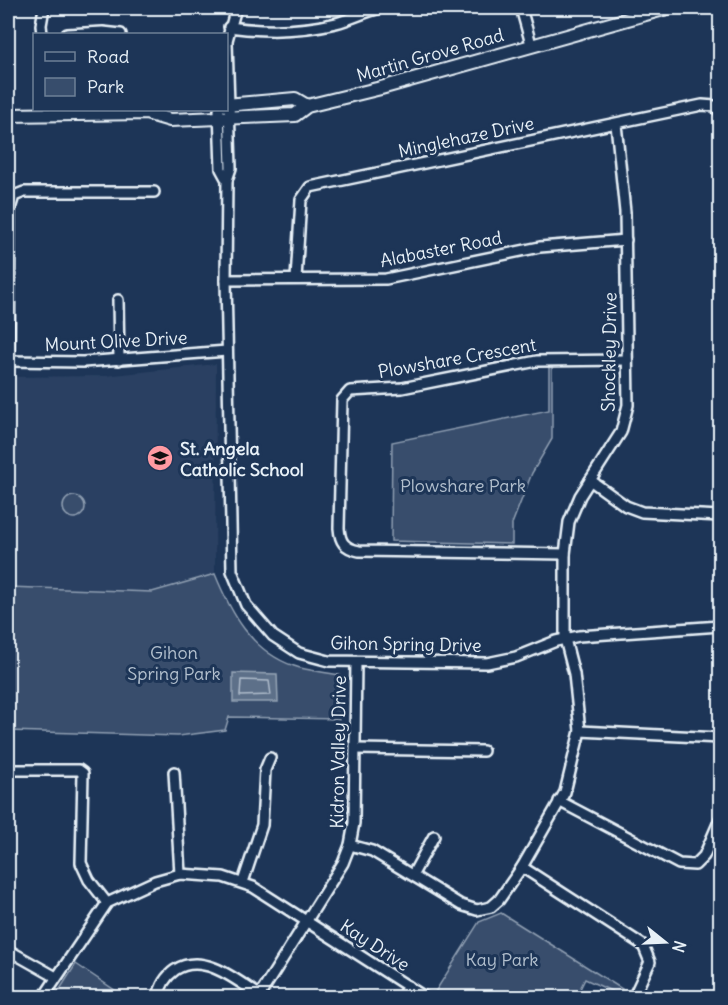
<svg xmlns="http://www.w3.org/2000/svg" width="728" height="1005" font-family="Delius,sans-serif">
	<rect width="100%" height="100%" fill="#1d3557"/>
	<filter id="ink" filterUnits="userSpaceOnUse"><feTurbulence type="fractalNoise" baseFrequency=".0167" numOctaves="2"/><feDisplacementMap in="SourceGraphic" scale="12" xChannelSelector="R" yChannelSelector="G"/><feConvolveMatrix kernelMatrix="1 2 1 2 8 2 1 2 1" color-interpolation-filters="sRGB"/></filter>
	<g filter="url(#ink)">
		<!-- built -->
		<polygon fill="#2a4162" points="216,364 215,574 152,592 8,587 8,377 105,376"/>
		<!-- green -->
		<g fill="#374d6c" stroke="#909fb2" stroke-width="1.5">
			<polygon points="549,365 552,365 552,439 532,473 512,524 512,544 391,541 392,442 549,410"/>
			<circle cx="74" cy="507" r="11"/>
			<path d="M 215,574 C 231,613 251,651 294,666 C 308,671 325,672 340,675 L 339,719 L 229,717 L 225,730 L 178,736 L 8,731 L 8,587 L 152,592 Z"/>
			<polygon points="501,913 622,989 618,994 585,979 576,997 443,998 435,992 479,922"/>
			<polygon points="76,964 116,991 116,997 55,997"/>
		</g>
		<!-- water -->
		<polygon fill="#5d7089" stroke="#95a4b5" stroke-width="1.5" points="233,673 277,674 278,702 233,702"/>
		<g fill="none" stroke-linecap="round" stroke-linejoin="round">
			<!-- shore -->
			<polygon stroke="#b0bdcc" stroke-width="1.5" points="241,680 269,681 271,695 240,696"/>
			<!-- minor casing -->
			<g stroke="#e8f1f8" stroke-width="14">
				<g id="minor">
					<polyline points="521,8 531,44"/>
					<path d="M 229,27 C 266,32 299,32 336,23 C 351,19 365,12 380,8"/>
					<polyline points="42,34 41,25 44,8"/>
					<polyline points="67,34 103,32 121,34"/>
					<polyline points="227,42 231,168 227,180 226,280 232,571 246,605 273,636 299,653 329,661 487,663 516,657 556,641 579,636 720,626"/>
					<polyline points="226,44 236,8"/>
					<polyline points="219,110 221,169 227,180"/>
					<polyline points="296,279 301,200 310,187 702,105 715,106 720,112"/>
					<polyline points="226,280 386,279 540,247 626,240"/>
					<polyline points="118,300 119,360"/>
					<polyline points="8,361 83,362 227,351"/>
					<polyline points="9,361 10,209 14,196 24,192 154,192"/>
					<polyline points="590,480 626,506 642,512 720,516"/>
					<path d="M 565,554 L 359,551 C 344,548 340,542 339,528 L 342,400 L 350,391 L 402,388 L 537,361 L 627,360"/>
					<polyline points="580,731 720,738"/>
					<polyline points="356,749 483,751"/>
					<polyline points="8,770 79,770 83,773 81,863 89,880 107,903"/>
					<polyline points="174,772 180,874"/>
					<polyline points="559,801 679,864 695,865 704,856 720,819"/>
					<polyline points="350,845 372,851 461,905 477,910 491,907 499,900 522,867 565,792 580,731 574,674 565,639 565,554 569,522 580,496 621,432 628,405 625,212 616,124"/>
					<polyline points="522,867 643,945 650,962 633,998"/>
					<polyline points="413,874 434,836"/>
					<polyline points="243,882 262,825 265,770 270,758"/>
					<polyline points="8,950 56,977"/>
					<polyline points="43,998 107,903 155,881 180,874 223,877 253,887 426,998"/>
					<path d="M 158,998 C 160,986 165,977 175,970 C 204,951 239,982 263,998"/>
					<polyline points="258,998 343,863 350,845 354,823 356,662"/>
					<polyline points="401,998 408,986"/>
				</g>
			</g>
			<!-- major casing -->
			<g stroke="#e8f1f8" stroke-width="16">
				<g id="major">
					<polyline points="226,105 295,99 307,106"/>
					<polyline points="8,115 146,113 170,120 295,115 307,106 381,88 667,8"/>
					<polyline points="720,998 720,996"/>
				</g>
			</g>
			<!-- minor -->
			<use href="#minor" stroke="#1d3557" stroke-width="9"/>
			<!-- major -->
			<use href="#major" stroke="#1d3557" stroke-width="12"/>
		</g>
	</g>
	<!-- icons -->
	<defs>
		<g id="school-disc" transform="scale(1.35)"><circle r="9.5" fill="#ff9aa2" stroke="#1d3557"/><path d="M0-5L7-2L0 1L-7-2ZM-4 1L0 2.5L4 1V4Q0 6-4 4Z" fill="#111"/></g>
	</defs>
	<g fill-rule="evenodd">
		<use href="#school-disc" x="160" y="458"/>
	</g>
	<g text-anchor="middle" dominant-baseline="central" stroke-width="6" stroke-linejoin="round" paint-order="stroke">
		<!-- street labels -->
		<g font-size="18" fill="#e8f1f8" stroke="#1d3557">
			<text transform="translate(430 55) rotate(-16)">Martin Grove Road</text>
			<text transform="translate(466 137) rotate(-12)">Minglehaze Drive</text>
			<text transform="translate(441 249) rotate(-11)">Alabaster Road</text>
			<text transform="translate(116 341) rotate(-3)">Mount Olive Drive</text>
			<text transform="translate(609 352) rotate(-89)">Shockley Drive</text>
			<text transform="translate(457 358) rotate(-10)">Plowshare Crescent</text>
			<text transform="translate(406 644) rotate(1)">Gihon Spring Drive</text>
			<text transform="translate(338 752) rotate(-89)">Kidron Valley Drive</text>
			<text transform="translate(375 945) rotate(33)">Kay Drive</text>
		</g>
		<!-- poi labels -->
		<g font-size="18" font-weight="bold" fill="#e8f1f8" stroke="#1d3557" text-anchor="start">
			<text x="180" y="448">St. Angela<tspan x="180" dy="21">Catholic School</tspan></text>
		</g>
		<!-- park labels -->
		<g font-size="18" fill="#b3c0ce" stroke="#1d3557">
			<text x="463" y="485">Plowshare Park</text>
			<text x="174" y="652">Gihon<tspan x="174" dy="21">Spring Park</tspan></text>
			<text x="502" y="959">Kay Park</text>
		</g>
	</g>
	<!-- margin -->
	<rect width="728" height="1005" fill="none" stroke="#1d3557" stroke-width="30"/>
	<rect x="15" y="15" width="698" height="975" fill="none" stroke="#e8f1f8" stroke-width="2" filter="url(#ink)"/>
	<!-- legend -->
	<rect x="33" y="33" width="195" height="78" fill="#1d3557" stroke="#6e8097" stroke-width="1.5"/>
	<rect x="45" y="52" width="30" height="9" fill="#1d3557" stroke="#6e8097" stroke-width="1.5"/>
	<text x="87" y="63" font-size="18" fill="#e8f1f8">Road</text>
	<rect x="45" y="78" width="30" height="18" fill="#374d6c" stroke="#6e8097" stroke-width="1.5"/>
	<text x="87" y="93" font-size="18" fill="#e8f1f8">Park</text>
	<!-- north arrow -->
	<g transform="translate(665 942) rotate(108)" stroke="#1d3557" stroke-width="4.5" paint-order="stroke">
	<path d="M0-4.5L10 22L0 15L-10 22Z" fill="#e8f1f8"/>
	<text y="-9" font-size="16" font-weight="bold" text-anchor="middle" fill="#e8f1f8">N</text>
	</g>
</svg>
